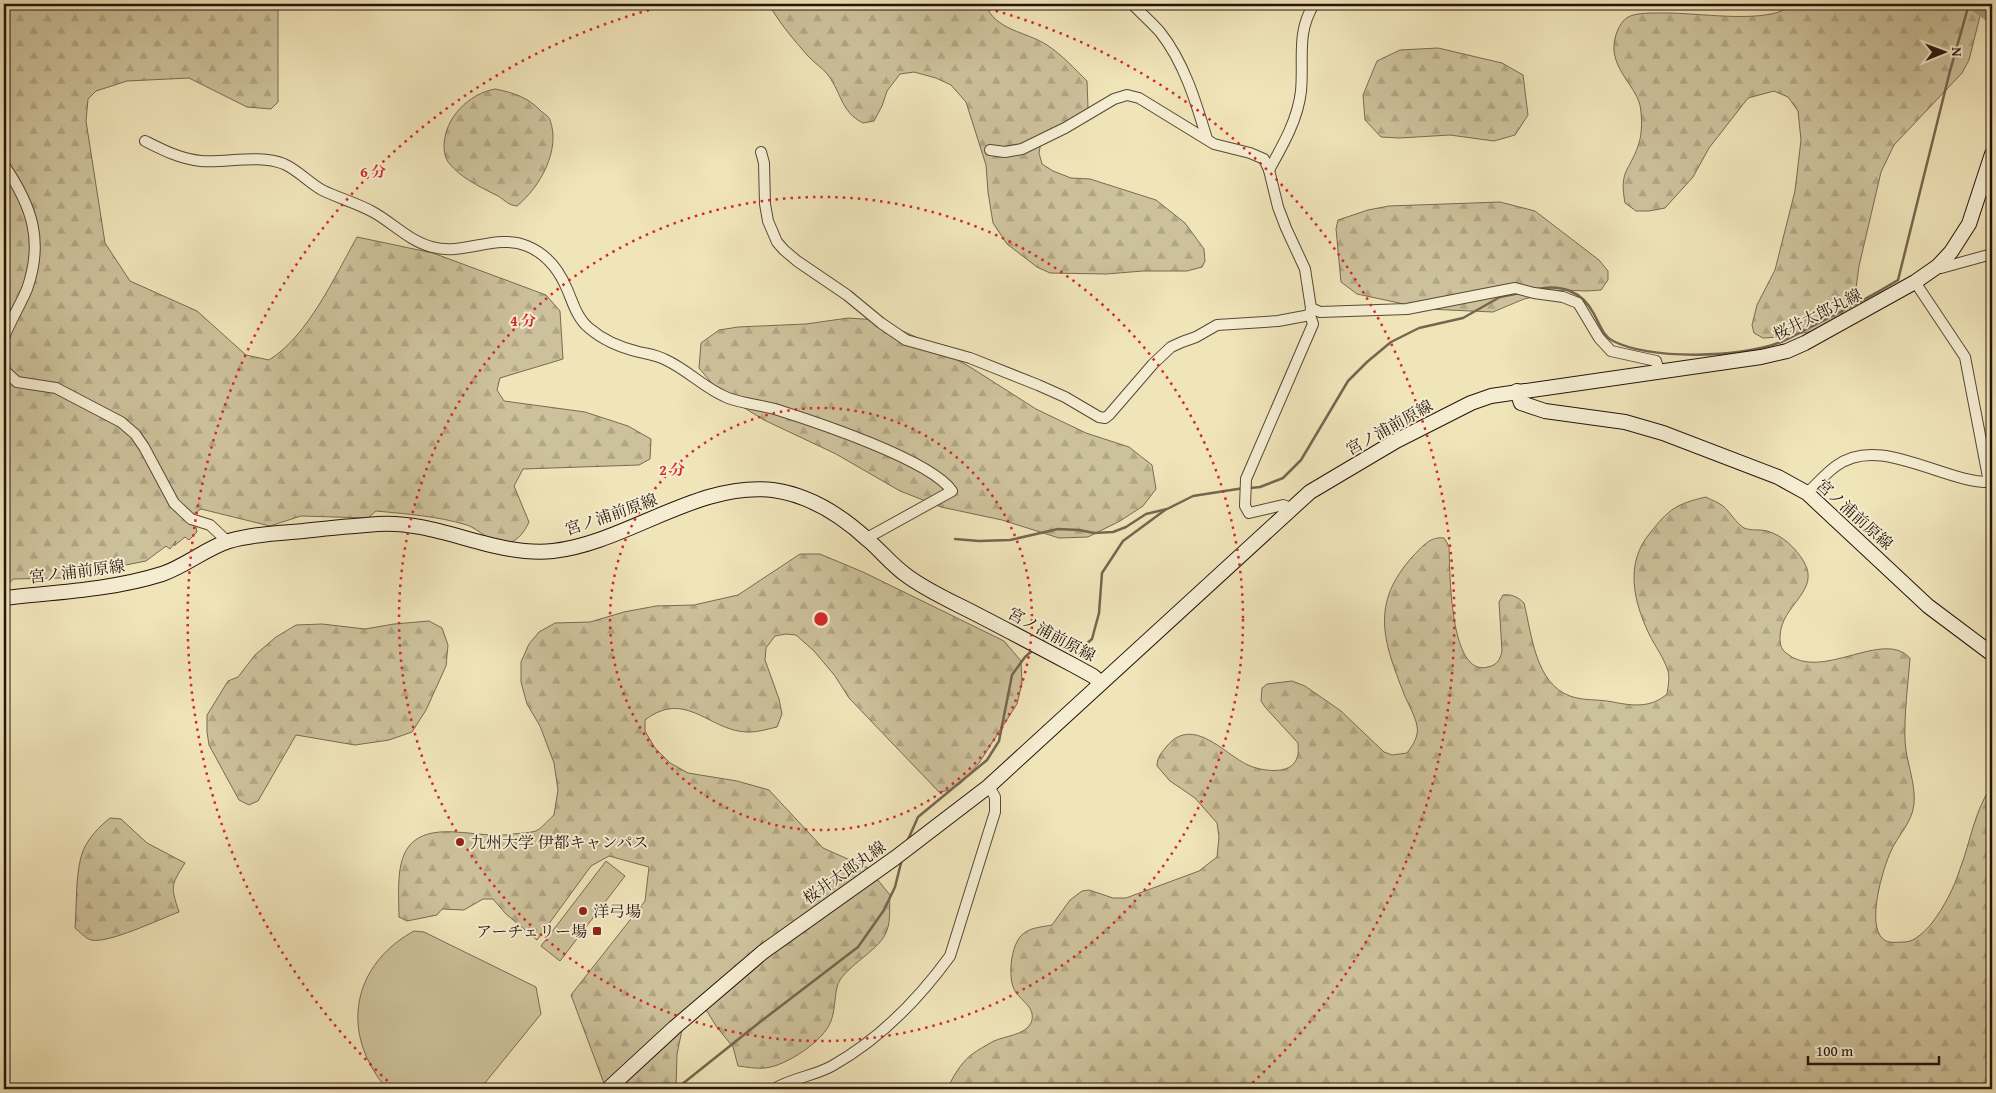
<svg xmlns="http://www.w3.org/2000/svg" width="1996" height="1093" font-family="'Gentium Book Plus','Noto Serif JP',serif">
	<defs>
		<pattern id="forest-firs" width="22" height="20" patternUnits="userSpaceOnUse" patternTransform="scale(1.25)"><rect width="22" height="20" fill="#cdc19b"/><path d="M5 1l3.5 6h-7zM16 11l3.5 6h-7z" fill="#b0a584"/></pattern>
	</defs>
	<rect width="100%" height="100%" fill="#f0e4b9"/>
	<filter id="stains"><feTurbulence type="fractalNoise" baseFrequency=".004" numOctaves="4"/><feColorMatrix values="0 0 0 0 .2 0 0 0 0 .09 0 0 0 0 .02 0 0 0 .5 -.17"/></filter>
	<radialGradient id="worn" r=".72"><stop offset=".6" stop-color="#630" stop-opacity="0"/><stop offset="1" stop-color="#630" stop-opacity=".3"/></radialGradient>
	<!-- green -->
	<g fill="#cdc19b" stroke="#796a53">
		<polygon points="606,861 625,876 560,961 541,946"/>
		<path d="M 414,931 L 424,932 L 536,987 L 541,1014 L 480,1089 L 389,1089 C 379,1082 372,1068 367,1058 C 344,1007 366,957 414,931 Z"/>
	</g>
	<!-- forest -->
	<g fill="url(#forest-firs)" stroke="#796a53">
		<path d="M 4,4 L 278,4 L 278,102 L 271,109 L 247,107 L 189,78 L 127,81 L 96,91 L 88,99 L 86,121 L 105,243 L 130,281 L 197,311 L 246,355 L 269,360 C 308,336 335,276 357,237 L 433,253 L 546,295 L 560,311 L 563,359 L 500,378 L 497,390 L 504,401 L 585,412 L 628,426 L 651,439 L 650,459 L 639,465 L 523,469 L 514,486 L 529,522 C 524,533 515,545 501,544 C 491,542 478,529 467,525 C 437,516 407,514 376,511 L 368,518 L 301,516 L 270,526 L 201,509 L 193,514 L 197,532 L 189,540 L 185,537 L 174,546 L 176,541 L 170,549 L 166,546 L 146,561 L 60,578 L 13,579 L 7,586 L 4,578 Z"/>
		<path d="M 769,4 L 985,4 C 996,31 1025,31 1047,45 C 1062,55 1074,68 1087,81 L 1088,108 L 1071,126 L 1041,142 L 1039,153 L 1042,164 L 1053,171 L 1071,178 L 1090,179 L 1156,200 L 1185,223 L 1204,249 L 1205,261 L 1202,267 L 1187,271 L 1143,271 L 1106,274 L 1050,273 L 1037,267 L 1007,244 L 993,223 L 988,192 L 986,165 L 966,102 L 951,85 L 936,78 L 914,72 L 900,74 L 887,91 L 882,106 L 874,121 L 863,123 C 841,112 842,94 828,75 C 823,68 814,63 808,56 C 794,40 779,23 769,4 Z"/>
		<path d="M 1792,4 L 1983,4 L 1969,60 L 1962,73 L 1894,145 L 1881,172 L 1859,266 L 1855,296 L 1838,318 L 1814,331 L 1780,337 L 1763,338 L 1754,333 L 1752,325 L 1757,305 L 1775,270 L 1795,191 L 1801,140 L 1798,111 L 1788,97 L 1774,91 L 1748,98 L 1709,148 L 1693,177 L 1665,208 L 1649,211 L 1636,211 L 1625,203 C 1619,170 1629,172 1638,146 C 1642,135 1642,123 1641,112 C 1640,90 1617,76 1614,51 C 1613,40 1618,23 1628,17 C 1636,13 1649,13 1658,13 C 1693,12 1747,22 1779,12 C 1784,10 1788,7 1792,4 Z"/>
		<polygon points="1438,48 1502,63 1523,75 1528,115 1515,135 1494,141 1450,135 1400,138 1381,137 1365,120 1363,95 1377,61 1400,50"/>
		<path d="M 495,89 C 514,93 528,97 542,112 C 545,114 549,117 550,120 C 561,150 540,187 517,206 C 506,205 504,198 494,194 C 478,186 460,177 449,163 C 445,159 444,151 444,145 C 445,118 468,94 495,89 Z"/>
		<polygon points="1500,202 1535,211 1599,260 1608,271 1608,280 1601,290 1587,291 1564,290 1524,299 1493,312 1427,309 1357,294 1341,282 1336,229 1338,220 1368,210 1389,206"/>
		<polygon points="848,318 878,320 916,337 970,367 1036,409 1086,433 1129,447 1152,465 1156,489 1143,506 1120,521 1088,537 1059,538 1002,520 941,507 900,491 836,454 764,420 720,393 699,368 701,343 719,330 738,327 806,324"/>
		<path d="M 1706,497 C 1711,500 1718,502 1723,506 C 1730,512 1736,523 1744,528 C 1751,531 1759,529 1767,531 C 1782,535 1796,548 1804,562 C 1821,591 1781,605 1780,636 C 1780,643 1780,648 1786,653 C 1821,683 1883,628 1910,658 C 1908,685 1904,714 1905,741 C 1906,762 1916,783 1914,804 C 1912,823 1898,835 1891,851 C 1883,868 1866,924 1883,939 C 1888,944 1898,942 1905,942 C 1915,942 1926,930 1932,923 C 1944,907 1954,888 1960,869 C 1971,840 1974,812 1992,785 L 1992,1089 L 947,1089 C 953,1077 960,1064 971,1055 C 978,1050 986,1045 994,1041 C 1005,1036 1025,1035 1031,1023 C 1037,1008 1021,1001 1015,991 C 1007,978 1011,943 1023,934 C 1031,927 1043,927 1052,925 L 1070,900 L 1082,891 L 1089,890 L 1113,898 L 1126,898 L 1199,871 L 1217,857 L 1219,837 L 1217,823 L 1195,798 L 1170,781 L 1157,766 C 1157,757 1162,752 1167,746 C 1193,715 1224,754 1248,765 C 1261,771 1291,776 1297,758 C 1299,754 1298,747 1298,743 L 1265,707 L 1261,701 L 1262,688 L 1267,684 L 1292,681 L 1305,686 L 1341,711 L 1384,752 L 1392,755 L 1407,753 C 1413,745 1419,736 1417,726 C 1415,715 1408,704 1404,694 C 1383,640 1370,604 1413,556 C 1422,547 1430,536 1444,538 L 1449,546 C 1450,570 1449,678 1488,667 C 1497,665 1500,660 1502,651 L 1499,602 L 1503,595 C 1512,594 1518,597 1524,603 C 1532,635 1535,683 1570,696 C 1583,701 1599,699 1613,702 C 1633,706 1651,708 1667,694 C 1668,687 1670,678 1668,671 C 1664,658 1655,646 1649,634 C 1633,600 1625,563 1650,533 C 1669,509 1676,504 1706,497 Z"/>
		<path d="M 800,554 L 820,554 L 863,572 L 1004,641 L 1021,661 L 1022,683 L 1017,704 L 979,763 L 961,783 L 950,790 L 939,792 L 849,698 L 835,676 L 814,651 L 796,635 L 786,634 L 775,636 L 766,648 L 765,660 L 779,699 L 782,714 L 777,727 C 768,729 758,732 750,732 C 710,733 687,688 645,720 L 645,731 L 655,748 L 670,763 L 688,773 L 737,781 L 769,790 L 823,848 L 868,868 L 890,895 C 889,906 891,920 887,930 C 882,948 851,963 840,980 C 834,988 836,1009 831,1021 C 824,1041 786,1066 765,1068 C 756,1069 747,1067 738,1066 L 733,1047 L 716,1026 L 707,1011 L 692,1007 L 682,1030 L 677,1054 L 676,1089 L 606,1089 L 571,995 L 645,901 L 649,867 L 609,856 L 591,866 L 537,940 L 506,914 L 493,899 L 483,899 L 464,910 L 442,909 L 437,915 L 407,921 L 399,917 C 398,870 394,828 455,832 C 475,833 494,837 513,834 C 520,833 530,833 536,831 C 542,828 548,820 554,815 L 558,790 L 554,763 L 540,726 L 527,704 L 521,682 L 521,662 L 529,644 L 539,632 L 555,623 L 590,622 L 624,612 L 656,606 L 694,605 L 738,595 Z"/>
		<polygon points="429,621 442,628 448,645 446,666 426,710 412,732 389,740 355,745 296,735 258,801 249,805 239,800 209,745 207,732 207,715 228,681 238,677 255,655 276,637 296,625 322,624 365,629 394,624"/>
		<path d="M 110,818 L 121,819 L 147,843 L 185,863 C 170,886 171,887 179,912 C 160,919 108,944 91,940 C 85,938 80,932 75,928 C 77,906 75,871 83,851 C 88,838 100,826 110,818 Z"/>
	</g>
	<g fill="none" stroke-linecap="round" stroke-linejoin="round">
		<!-- stream -->
		<g stroke="#756650" stroke-width="2.5">
			<path d="M 1537,289 C 1561,284 1582,291 1594,314 C 1599,323 1603,336 1613,341 C 1651,360 1741,358 1781,342 C 1793,337 1805,330 1818,323 C 1845,310 1872,296 1898,280 L 1950,71 L 1969,4"/>
			<polyline points="1250,488 1260,487 1283,478 1301,460 1348,381 1367,362 1391,342 1419,328 1463,318 1500,297 1520,293"/>
			<polyline points="955,539 979,541 1010,540 1058,529 1079,530 1094,533 1113,532 1126,527 1146,514 1167,509 1193,496 1244,488"/>
			<polyline points="1041,643 1047,638 1071,650 1084,646 1092,639 1099,613 1102,573 1123,541 1165,510"/>
			<polyline points="907,842 918,817 987,760 999,741 1012,675 1025,657 1033,650"/>
			<polyline points="676,1089 760,1022 858,947 884,910 895,887 902,859"/>
		</g>
		<!-- river -->
		<polyline stroke="#ab9d7e" stroke-width="16" points="1976,4 1992,15"/>
		<!-- minor casing -->
		<g stroke="#584836" stroke-width="12">
			<g id="minor">
				<path d="M 1132,4 C 1141,13 1151,22 1160,32 C 1184,62 1196,102 1207,139"/>
				<path d="M 145,141 C 163,150 180,159 201,161 C 227,163 259,154 284,164 C 298,170 309,183 322,190 C 338,198 357,203 373,212 C 393,223 409,241 432,247 C 464,256 496,233 527,246 C 547,254 559,270 567,289 C 573,303 577,318 589,328 C 603,340 622,348 639,352 C 648,354 657,355 666,360 C 688,370 705,389 728,398 C 744,404 762,405 778,410 C 816,422 931,460 952,491 L 867,538"/>
				<polyline points="990,150 1005,152 1022,149 1065,128 1114,99 1127,95 1139,98 1214,144 1250,153 1264,159 1269,170 1278,207 1286,228 1305,269 1311,308 1310,315 1313,324 1246,479 1245,506 1249,513 1283,505 1291,508"/>
				<polyline points="761,152 764,163 765,204 768,221 777,242 784,250 797,261 847,295 881,323 906,340 970,358 1038,385 1065,397 1099,417 1105,418 1109,415 1153,364 1171,347 1182,342 1196,337 1217,325 1278,321 1310,315"/>
				<path d="M 4,165 C 32,206 44,241 27,289 C 20,306 10,321 4,338"/>
				<path d="M 1269,170 C 1283,145 1298,119 1301,91 C 1304,58 1296,33 1314,4"/>
				<polyline points="1938,266 1941,268 1992,254"/>
				<polyline points="1915,282 1965,357 1989,482"/>
				<polyline points="1311,308 1320,312 1407,309 1515,288 1534,293 1563,297 1578,303 1599,338 1611,351 1656,361 1659,371"/>
				<polyline points="4,367 6,372 17,382 56,388 121,422 135,434 144,447 174,503 191,519 210,525 227,541"/>
				<path d="M 1807,493 C 1817,484 1825,474 1836,466 C 1880,433 1944,484 1992,482"/>
				<path d="M 774,1089 C 792,1078 814,1076 832,1066 C 880,1039 918,1000 950,956 L 995,812 L 995,797 L 989,786"/>
			</g>
		</g>
		<!-- secondary casing -->
		<g stroke="#25140b" stroke-width="16">
			<g id="secondary">
				<polyline points="1517,391 1521,403 1545,411 1625,422 1663,433 1778,477 1807,493 1928,606 1992,654"/>
				<path d="M 4,598 C 57,592 111,590 162,574 C 186,566 206,548 229,541 C 253,534 279,533 303,531 C 328,528 353,526 378,524 C 438,520 493,557 553,551 C 626,543 698,481 773,490 C 809,495 842,516 868,540 C 881,551 892,565 906,575 C 927,591 953,602 976,614 C 1009,631 1041,648 1073,665 L 1093,676 L 1101,683"/>
				<polyline points="608,1089 674,1028 763,952 895,858 989,786 1310,492 1396,441 1471,403 1491,396 1761,357 1787,351 1805,343 1915,282 1938,266 1951,252 1969,224 1992,154"/>
			</g>
		</g>
		<!-- minor -->
		<use href="#minor" stroke="#f5edd2" stroke-width="10"/>
		<!-- secondary -->
		<use href="#secondary" stroke="#f5edd2" stroke-width="14"/>
	</g>
	<!-- distance rings -->
	<g fill="none" stroke="#d62828" stroke-width="2.5" stroke-dasharray="2.5 5">
		<circle cx="821" cy="619" r="211"/>
		<circle cx="821" cy="619" r="422"/>
		<path d="M393 1086A633 633 0 0 1 668 5M974 5A633 633 0 0 1 1249 1086"/>
	</g>
	<!-- markers -->
	<g fill="#8f2418" stroke="#f5edd2" stroke-width="2">
		<circle cx="460" cy="842" r="5"/>
		<circle cx="583" cy="911" r="5"/>
		<rect x="592" y="926" width="10" height="10" rx="2.5"/>
	</g>
	<g text-anchor="middle" dominant-baseline="central" stroke-width="4" stroke-linejoin="round" paint-order="stroke">
		<!-- street labels -->
		<g font-size="16" fill="#25140b" stroke="#f5edd2">
			<text transform="translate(1817 314) rotate(-26)">桜井太郎丸線</text>
			<text transform="translate(1389 427) rotate(-29)">宮ノ浦前原線</text>
			<text transform="translate(611 514) rotate(-19)">宮ノ浦前原線</text>
			<text transform="translate(1855 514) rotate(42)">宮ノ浦前原線</text>
			<text transform="translate(77 571) rotate(-7)">宮ノ浦前原線</text>
			<text transform="translate(1052 634) rotate(28)">宮ノ浦前原線</text>
			<text transform="translate(844 872) rotate(-35)">桜井太郎丸線</text>
		</g>
		<!-- poi labels -->
		<g font-size="16" fill="#25140b" stroke="#f5edd2" text-anchor="start">
			<text x="470" y="842">九州大学 伊都キャンパス</text>
			<text x="593" y="911">洋弓場</text>
			<text x="587" y="931" text-anchor="end">アーチェリー場</text>
		</g>
	</g>
	<circle cx="821" cy="619" r="8" fill="#d62828" stroke="#f5edd2" stroke-width="2.5"/>
	<g font-size="15" text-anchor="middle" font-weight="bold" fill="#d62828" stroke="#f5edd2" stroke-width="4" stroke-linejoin="round" paint-order="stroke">
		<text x="373" y="177">6 分</text>
		<text x="523" y="326">4 分</text>
		<text x="672" y="475">2 分</text>
	</g>
	<!-- margin -->
	<rect width="1996" height="1093" fill="none" stroke="#f0e4b9" stroke-width="20"/>
	<rect x="5" y="5" width="1986" height="1083" fill="none" stroke="#25140b" stroke-width="2.5"/>
	<rect x="10" y="10" width="1976" height="1073" fill="none" stroke="#25140b"/>
	<!-- north arrow -->
	<g transform="translate(1944 52) rotate(89)" stroke="#f5edd2" stroke-width="4" paint-order="stroke">
	<path d="M0-4L9 19L0 12L-9 19Z" fill="#25140b"/>
	<text y="-8" font-size="14" font-weight="bold" text-anchor="middle" fill="#25140b">N</text>
	</g>
	<!-- scale -->
	<path d="M1808 1056v8h131v-8" fill="none" stroke="#25140b" stroke-width="2.5"/>
	<text x="1816" y="1056" font-size="15" fill="#25140b" stroke="#f5edd2" stroke-width="4" paint-order="stroke">100 m</text>
	<rect width="100%" height="100%" filter="url(#stains)"/>
	<rect width="100%" height="100%" fill="url(#worn)"/>
</svg>
